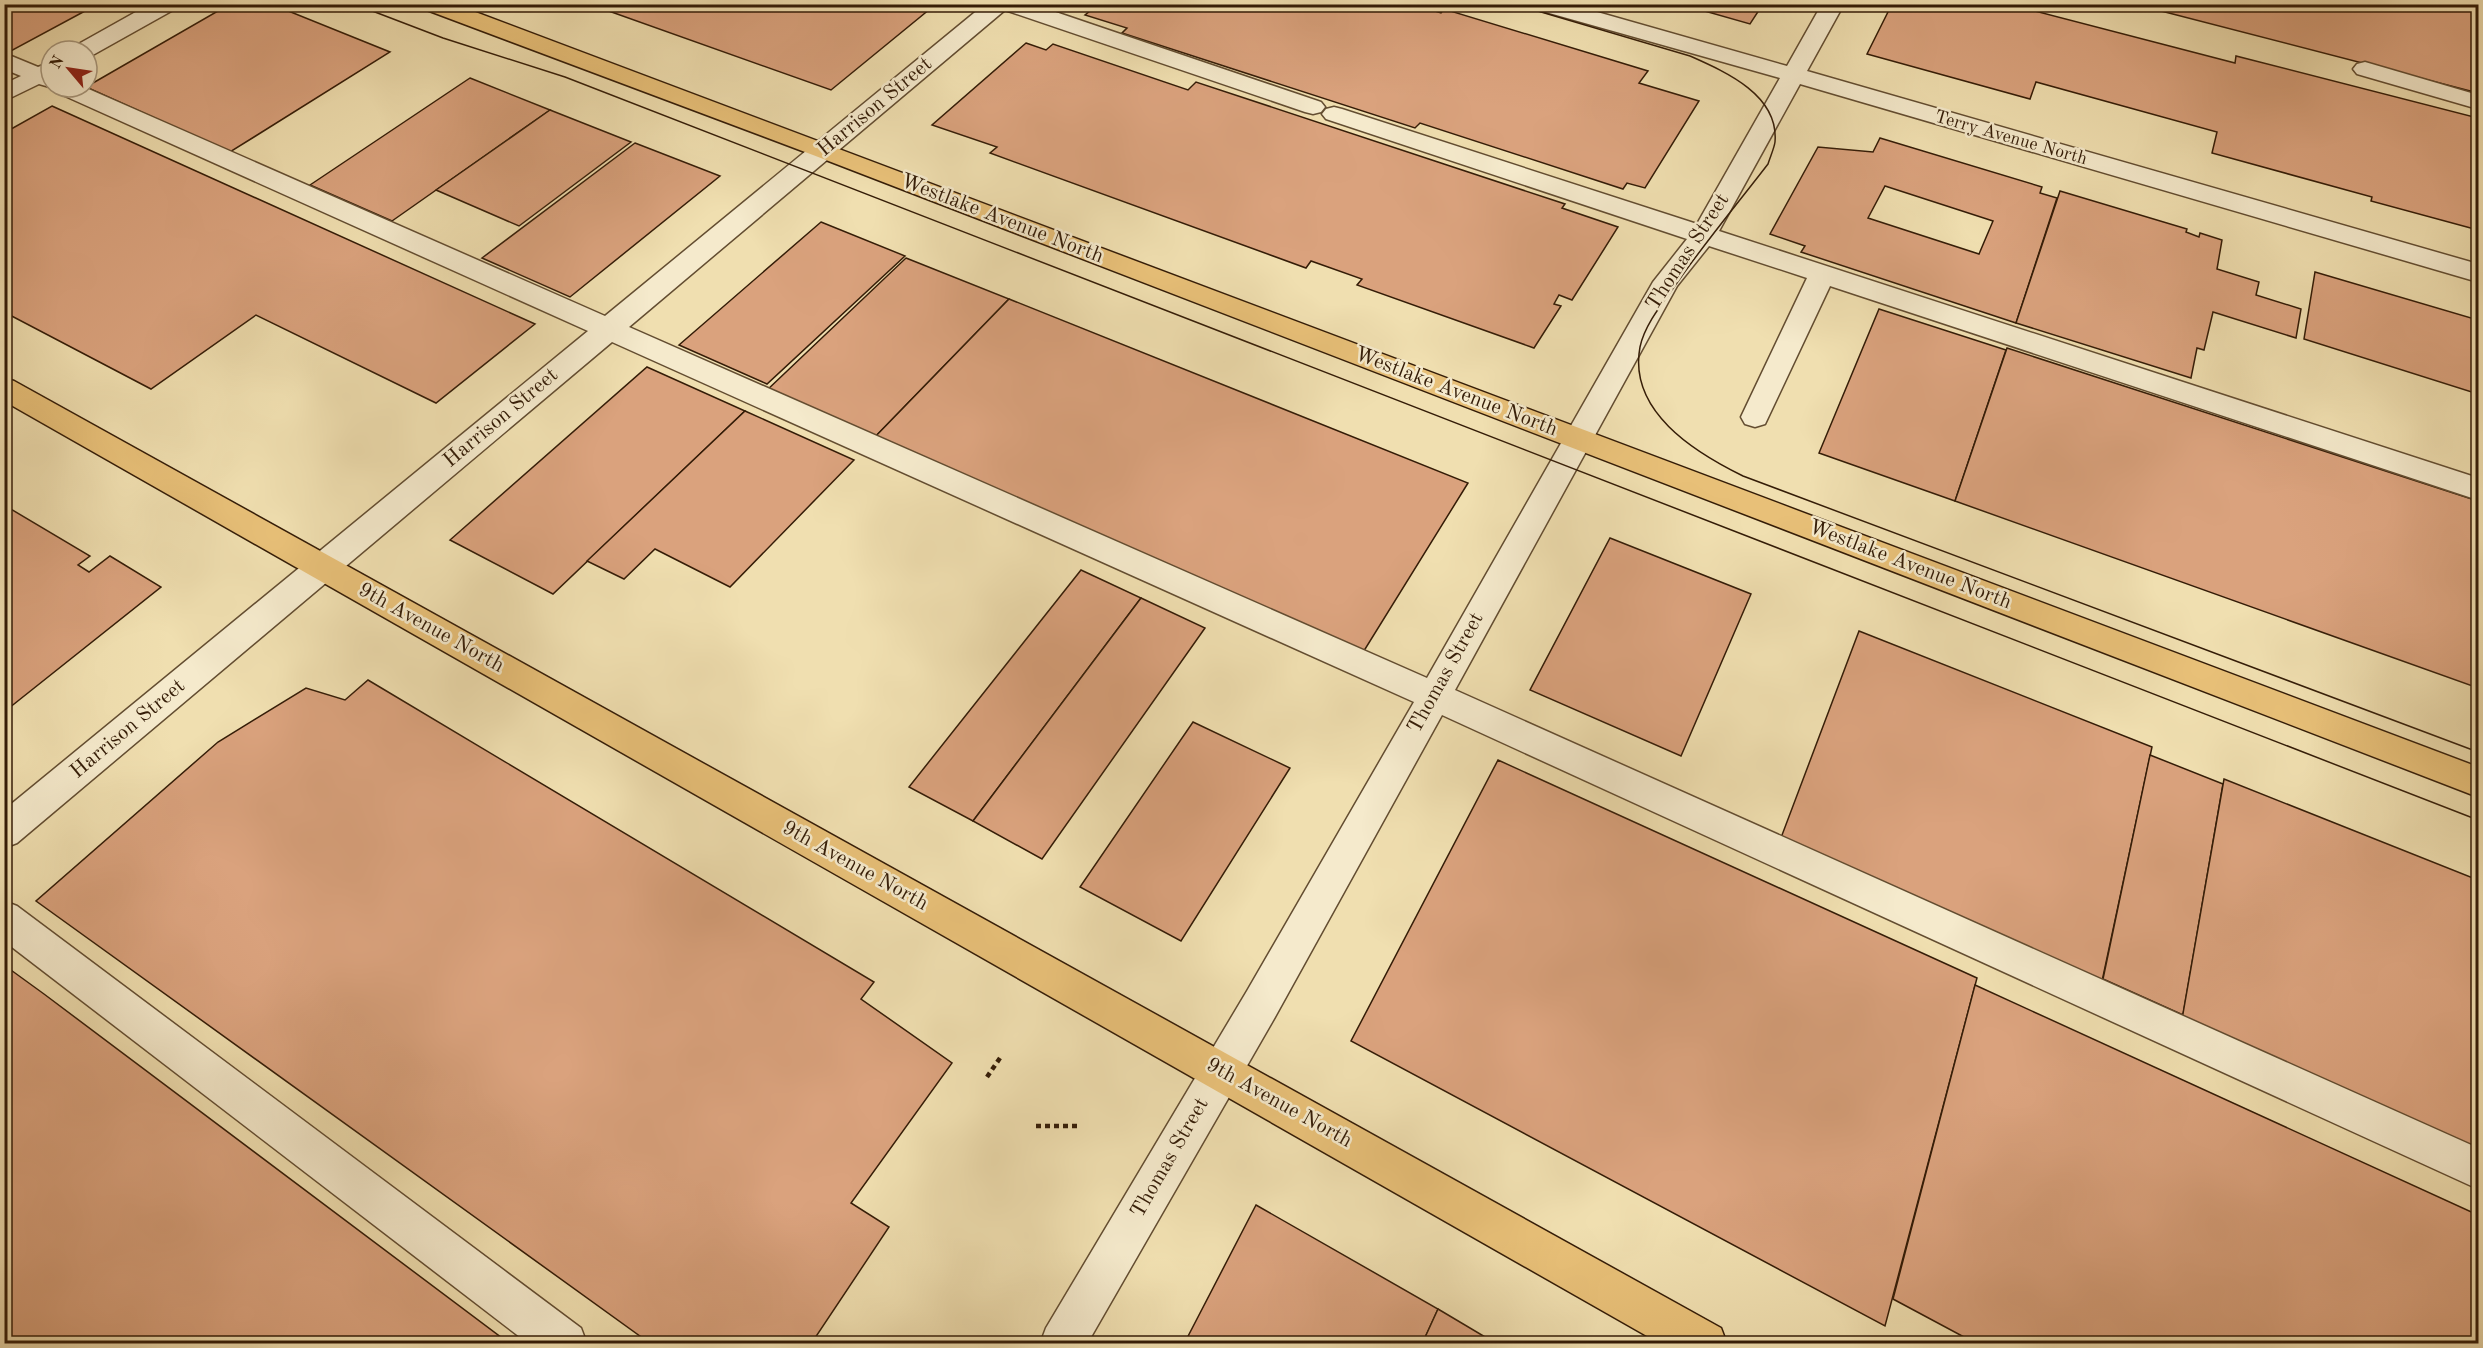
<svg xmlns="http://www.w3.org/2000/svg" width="2483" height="1348" font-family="'Old Standard TT',serif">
	<rect width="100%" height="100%" fill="#f0dfb0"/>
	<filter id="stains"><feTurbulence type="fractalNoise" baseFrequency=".00333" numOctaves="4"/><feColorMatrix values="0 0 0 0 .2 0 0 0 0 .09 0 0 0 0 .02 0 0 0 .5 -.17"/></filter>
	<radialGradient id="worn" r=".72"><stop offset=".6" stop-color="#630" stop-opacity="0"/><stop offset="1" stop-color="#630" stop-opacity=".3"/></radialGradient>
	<!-- building -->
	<g fill="#daa27d" stroke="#341c07" stroke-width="1.5" fill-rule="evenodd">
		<polygon points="4,4 98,4 9,52 4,50"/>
		<polygon points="230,4 271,4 390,52 230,152 86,87"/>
		<polygon points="589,4 936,4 831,90"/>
		<polygon points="1088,4 1412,4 1441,13 1444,9 1648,71 1639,83 1699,101 1645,188 1627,183 1623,189 1420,123 1415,128 1122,33 1127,28 1085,15 1095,7"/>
		<polygon points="1680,4 1763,4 1750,24"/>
		<polygon points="1892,4 2008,4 2235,63 2236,56 2478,118 2478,230 2371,201 2372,197 2212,153 2217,132 2036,82 2030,99 1867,54"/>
		<polygon points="2134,4 2478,4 2478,93"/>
		<polygon points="1026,43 1046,50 1053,44 1188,90 1196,82 1565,204 1562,208 1618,227 1572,300 1559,295 1554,304 1561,306 1534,348 1357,285 1362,279 1311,261 1306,268 990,153 997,147 932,125"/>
		<polygon points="470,78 550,110 392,221 310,185"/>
		<polygon points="52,106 535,324 436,403 256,315 151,389 4,312 4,133"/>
		<polygon points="550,110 631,142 519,226 436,190"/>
		<path d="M 1880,138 L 2042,187 L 2040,193 L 2057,198 L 2016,323 L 1801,252 L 1805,246 L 1770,234 L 1818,147 L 1873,152 ZM 1885,186 L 1993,221 L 1979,254 L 1868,218 Z"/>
		<polygon points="635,143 720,176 570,297 482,258"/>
		<polygon points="2060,191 2187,229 2186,232 2199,237 2200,233 2222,240 2217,269 2259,282 2256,295 2301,309 2296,338 2213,312 2204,350 2197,348 2191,378 2016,323"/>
		<polygon points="821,222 905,256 767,384 679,345"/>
		<polygon points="906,258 1009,299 872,440 765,392"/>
		<polygon points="2315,272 2478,320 2478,394 2304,339"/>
		<polygon points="1009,299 1468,483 1362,654 872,440"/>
		<polygon points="1879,309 2006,350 1955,501 1819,453"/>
		<polygon points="2007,348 2478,501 2478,688 1955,501"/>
		<polygon points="647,367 745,411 553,594 450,540"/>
		<polygon points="745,411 854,460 730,587 655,549 624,579 587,561"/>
		<polygon points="4,505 90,556 78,565 89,572 110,556 161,587 4,712"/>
		<polygon points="1610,538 1751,594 1681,756 1530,690"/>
		<polygon points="1081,570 1141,598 973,821 909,787"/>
		<polygon points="1141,598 1205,628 1042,859 973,821"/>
		<polygon points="1859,631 2152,747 2101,986 1779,843"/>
		<polygon points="368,680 874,982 861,999 952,1063 851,1203 889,1227 811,1344 651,1344 36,901 218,742 306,688 345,700"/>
		<polygon points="1193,722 1290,768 1181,941 1080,887"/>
		<polygon points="2150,755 2223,784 2183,1015 2103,979"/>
		<polygon points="1498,760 1977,978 1885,1326 1351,1041"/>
		<polygon points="2224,779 2478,880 2478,1158 2181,1025"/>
		<polygon points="4,965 44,994 510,1344 4,1344"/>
		<polygon points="1975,985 2478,1215 2478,1344 1977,1344 1893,1299"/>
		<polygon points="1256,1205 1438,1309 1422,1344 1184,1344"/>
		<polygon points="1438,1309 1497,1344 1422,1344"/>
	</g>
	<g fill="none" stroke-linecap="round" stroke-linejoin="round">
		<!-- minor casing -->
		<g stroke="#634d31" stroke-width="3">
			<g id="minor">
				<polygon points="150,4 178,4 175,9 91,56 87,57 87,51 72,51 75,46"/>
				<polygon points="985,4 1032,4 1321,102 1325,107 1321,112 1313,114 1305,112 1005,10 629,327 1427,678 1653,282 1687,239 1326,119 1322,114 1326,109 1334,107 1342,109 1697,224 1780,78 1535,9 1532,4 1569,4 1787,66 1822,4 1844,4 1807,71 2478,264 2478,282 1800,84 1719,231 2478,478 2478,500 1830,286 1765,424 1755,427 1745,424 1741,417 1807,278 1709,246 1677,286 1455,690 2478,1148 2478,1189 1442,715 1275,1017 1087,1344 1040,1344 1046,1328 1247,991 1414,702 612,342 17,843 4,848 4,810 588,331 56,92 53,88 39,84 4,101 4,84 21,76 4,69 4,53 38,67 51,62 51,87 84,87 605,316"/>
				<polygon points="2365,62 2478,95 2478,109 2357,74 2353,69 2357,64"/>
				<polygon points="4,901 17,906 581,1328 587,1344 529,1344 4,941"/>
			</g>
		</g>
		<!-- major casing -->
		<g stroke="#341c07" stroke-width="3">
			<g id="major">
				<polygon points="421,4 454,4 2478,767 2478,797 813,155 424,9"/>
				<polygon points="4,378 14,381 1721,1328 1727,1344 1661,1344 4,401"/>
			</g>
		</g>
		<!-- path -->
		<g stroke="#341c07" stroke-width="4.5" stroke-dasharray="5 4" stroke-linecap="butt">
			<polyline points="987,1077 1000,1058"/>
			<polyline points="1036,1126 1078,1126"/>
		</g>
		<!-- minor -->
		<use href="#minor" fill="#f5eacc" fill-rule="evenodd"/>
		<!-- major -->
		<use href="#major" fill="#e8c078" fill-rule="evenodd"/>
		<!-- tram -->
		<g stroke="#341c07" stroke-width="1.5">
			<polyline points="354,4 443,38 565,77 2478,820"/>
			<path d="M 1514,4 L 1690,56 C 1726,72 1779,95 1775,142 C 1774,149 1770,157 1768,164 C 1738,203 1707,240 1679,280 C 1666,299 1645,323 1640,347 C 1628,411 1694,452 1743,476 L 2478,752"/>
		</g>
	</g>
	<g text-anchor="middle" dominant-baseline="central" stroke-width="5" stroke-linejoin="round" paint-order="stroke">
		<!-- far-street labels -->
		<g font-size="18" fill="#341c07" stroke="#f5eacc">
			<text transform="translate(2011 138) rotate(16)">Terry Avenue North</text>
		</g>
		<!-- street labels -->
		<g font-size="21" fill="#341c07" stroke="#f5eacc">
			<text transform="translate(875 107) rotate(-40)">Harrison Street</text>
			<text transform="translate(1002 219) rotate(21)">Westlake Avenue North</text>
			<text transform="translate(1688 252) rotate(-57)">Thomas Street</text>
			<text transform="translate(1456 392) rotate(21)">Westlake Avenue North</text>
			<text transform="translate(501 418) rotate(-40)">Harrison Street</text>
			<text transform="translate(1910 565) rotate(21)">Westlake Avenue North</text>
			<text transform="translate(431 628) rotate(29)">9th Avenue North</text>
			<text transform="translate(1446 673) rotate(-61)">Thomas Street</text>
			<text transform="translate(128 729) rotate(-40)">Harrison Street</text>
			<text transform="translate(855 866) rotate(29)">9th Avenue North</text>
			<text transform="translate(1279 1103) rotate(29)">9th Avenue North</text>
			<text transform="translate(1170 1158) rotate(-60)">Thomas Street</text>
		</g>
	</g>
	<!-- margin -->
	<rect width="2483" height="1348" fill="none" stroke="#f0dfb0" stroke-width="24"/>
	<rect x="6" y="6" width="2471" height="1336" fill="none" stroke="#341c07" stroke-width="3"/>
	<rect x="12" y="12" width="2459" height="1324" fill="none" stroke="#341c07" stroke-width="1.5"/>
	<!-- north arrow -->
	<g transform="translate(69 69) rotate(299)"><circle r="28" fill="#f5eacc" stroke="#a8987d" stroke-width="1.5"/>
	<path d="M0-4.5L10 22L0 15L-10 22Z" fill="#8f2418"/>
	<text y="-9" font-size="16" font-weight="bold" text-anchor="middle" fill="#341c07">N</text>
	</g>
	<rect width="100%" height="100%" filter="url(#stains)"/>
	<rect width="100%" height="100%" fill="url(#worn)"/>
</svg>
